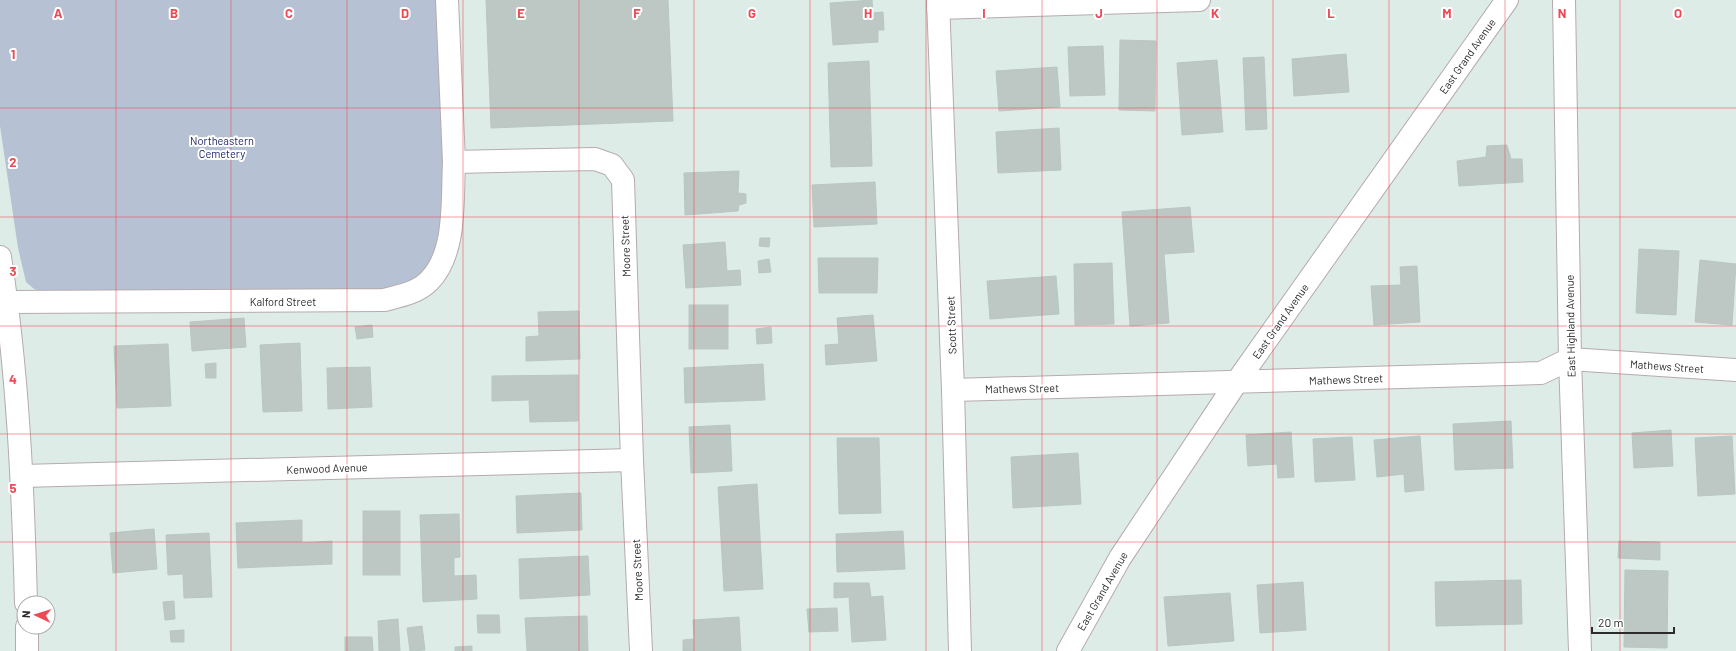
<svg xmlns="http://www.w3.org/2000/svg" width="1736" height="651" font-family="Barlow,sans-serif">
	<rect width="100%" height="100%" fill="#deece7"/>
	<!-- cemetery -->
	<polygon fill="#b6c2d4" points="0,0 437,0 444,194 438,252 419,276 395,291 47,293 34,289 26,282 18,248 0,126"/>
	<!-- building -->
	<g fill="#bdc7c4" stroke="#b8c7c3">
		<polygon points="486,0 668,0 673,121 491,128"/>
		<polygon points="872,0 873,13 883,12 884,30 878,30 878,42 833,45 830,3"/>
		<polygon points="1120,40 1156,41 1155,111 1119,110"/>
		<polygon points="1103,46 1105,95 1070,96 1068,47"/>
		<polygon points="1346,54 1349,92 1294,96 1292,59"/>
		<polygon points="1264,57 1267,129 1246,130 1243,58"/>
		<polygon points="1217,60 1223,132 1182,135 1177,63"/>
		<polygon points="869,61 872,166 831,167 828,63"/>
		<polygon points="1057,67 1060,107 999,111 996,71"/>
		<polygon points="1059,128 1061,170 998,173 996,132"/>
		<polygon points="1507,145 1511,159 1522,159 1523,182 1459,186 1457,161 1486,157 1487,146"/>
		<polygon points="739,171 738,193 746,194 746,203 739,205 738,211 685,215 684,173"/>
		<polygon points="875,182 877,224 814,227 812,185"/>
		<polygon points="1190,207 1194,252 1164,254 1169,323 1130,326 1122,212"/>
		<polygon points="760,238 770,238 769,247 759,246"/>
		<polygon points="725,242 727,271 740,270 741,285 686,288 683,245"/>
		<polygon points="1639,249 1679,251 1676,315 1636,313"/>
		<polygon points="818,258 878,258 877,293 819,293"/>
		<polygon points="769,259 771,272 759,273 758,261"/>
		<polygon points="1700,260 1736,264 1732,325 1695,322"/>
		<polygon points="1112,263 1114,324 1075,325 1074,264"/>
		<polygon points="1417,266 1420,322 1374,325 1371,286 1401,285 1400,267"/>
		<polygon points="1056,276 1059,314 990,319 987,281"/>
		<rect x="689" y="305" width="39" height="44"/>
		<polygon points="579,311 580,359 526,361 526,337 539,336 538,312"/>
		<polygon points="873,315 877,361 826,365 825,345 839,344 837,318"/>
		<polygon points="244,318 246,347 192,351 190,322"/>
		<polygon points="372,325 373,337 357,339 355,327"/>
		<polygon points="771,327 772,343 757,344 756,329"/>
		<polygon points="300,343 302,411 263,412 260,345"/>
		<polygon points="168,344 171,406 117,408 114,346"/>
		<polygon points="216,363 216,378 206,378 205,364"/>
		<polygon points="763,364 765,400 685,403 684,368"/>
		<polygon points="370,367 372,407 328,409 327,368"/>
		<polygon points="578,375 578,421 530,422 529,400 492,401 492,376"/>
		<polygon points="1511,421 1513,468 1455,470 1453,424"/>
		<polygon points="730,425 732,471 691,473 689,427"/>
		<polygon points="1671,430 1673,466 1634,468 1632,433"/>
		<polygon points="1291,432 1294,477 1278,478 1277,464 1248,466 1246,435"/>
		<polygon points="1420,436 1424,490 1405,492 1404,474 1377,477 1374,440"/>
		<polygon points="1732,436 1735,494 1698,496 1695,438"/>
		<polygon points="1352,437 1355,480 1315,482 1313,439"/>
		<polygon points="837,438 879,438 881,513 839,514"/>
		<polygon points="1078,453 1081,504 1013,508 1011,457"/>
		<polygon points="757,484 763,589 724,591 718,487"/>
		<polygon points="581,493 582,530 517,533 516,496"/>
		<rect x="363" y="511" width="37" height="64"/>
		<polygon points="459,514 460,557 454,558 454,576 476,575 477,599 423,602 420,515"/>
		<polygon points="302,520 302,543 332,541 332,564 238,568 236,523"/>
		<polygon points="154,529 157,569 113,573 110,533"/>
		<polygon points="903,531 905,569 837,572 836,534"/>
		<polygon points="209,533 212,597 184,598 183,574 168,575 166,535"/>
		<polygon points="1619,541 1660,542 1660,560 1618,558"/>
		<polygon points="588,556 590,595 520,599 519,559"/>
		<polygon points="1625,570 1668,571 1667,648 1624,647"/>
		<polygon points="1521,580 1522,624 1436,626 1435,582"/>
		<polygon points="1303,582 1306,630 1260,633 1257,585"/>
		<polygon points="834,583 869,583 871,597 883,596 886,640 852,642 849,597 834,598"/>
		<polygon points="1230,593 1234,641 1168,646 1164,597"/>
		<polygon points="174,601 175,619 165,620 163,602"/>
		<polygon points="837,608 838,631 809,632 807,609"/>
		<polygon points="477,615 499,615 500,633 478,633"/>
		<polygon points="587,616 588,651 527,651 525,618"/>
		<polygon points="739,617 741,651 683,651 683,640 694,639 693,620"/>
		<polygon points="398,619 400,651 379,651 378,621"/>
		<polygon points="422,626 425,650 410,651 407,628"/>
		<polygon points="184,630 184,642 171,642 170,631"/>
		<polygon points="345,637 372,637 373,651 345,651"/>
		<polygon points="472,646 472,651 455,651 455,647"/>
	</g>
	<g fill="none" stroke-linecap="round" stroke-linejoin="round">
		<!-- minor casing -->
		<g stroke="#b6abac" stroke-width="24">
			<g id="minor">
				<polyline points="447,0 454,162 595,159 612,165 623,180 632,460 641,651"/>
				<polyline points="938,0 953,390 960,651"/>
				<polyline points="1564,0 1570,359 1580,651"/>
				<polyline points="938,8 1199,0"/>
				<path d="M 0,257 C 18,372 23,488 26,603"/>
				<path d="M 7,302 L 384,300 C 400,296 417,293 429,281 C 457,253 452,199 454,162"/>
				<polyline points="953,390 1541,373 1570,359 1736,370"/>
				<polyline points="22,476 632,460"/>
				<polyline points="27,627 27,651"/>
			</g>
		</g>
		<!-- secondary casing -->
		<g stroke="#b6abac" stroke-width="24">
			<polyline id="secondary" points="1068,651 1120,558 1236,383 1507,0"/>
		</g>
		<!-- minor -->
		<use href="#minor" stroke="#fff" stroke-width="22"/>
		<!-- secondary -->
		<use href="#secondary" stroke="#fff" stroke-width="22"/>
	</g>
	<!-- grid -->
	<path fill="none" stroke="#ee4956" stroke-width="1" stroke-opacity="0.55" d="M 116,0 L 116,651M 231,0 L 231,651M 347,0 L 347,651M 463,0 L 463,651M 579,0 L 579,651M 694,0 L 694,651M 810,0 L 810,651M 926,0 L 926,651M 1042,0 L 1042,651M 1157,0 L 1157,651M 1273,0 L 1273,651M 1389,0 L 1389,651M 1505,0 L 1505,651M 1620,0 L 1620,651M 0,108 L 1736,108M 0,217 L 1736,217M 0,326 L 1736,326M 0,434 L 1736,434M 0,542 L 1736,542"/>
	<g text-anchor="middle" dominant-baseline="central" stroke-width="4" stroke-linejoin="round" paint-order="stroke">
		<!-- street labels -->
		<g font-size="11" fill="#2b2b2b" stroke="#fff">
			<text transform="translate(1467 56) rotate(-55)">East Grand Avenue</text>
			<text transform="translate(625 246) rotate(-92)">Moore Street</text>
			<text x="283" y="301">Kalford Street</text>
			<text transform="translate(1280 321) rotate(-55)">East Grand Avenue</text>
			<text transform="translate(951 325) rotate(-92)">Scott Street</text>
			<text transform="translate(1570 326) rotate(-91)">East Highland Avenue</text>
			<text transform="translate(1667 366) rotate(4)">Mathews Street</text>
			<text transform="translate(1346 379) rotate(-2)">Mathews Street</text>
			<text transform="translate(1022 388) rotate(-1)">Mathews Street</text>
			<text transform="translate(327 468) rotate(-2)">Kenwood Avenue</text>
			<text transform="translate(637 570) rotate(-93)">Moore Street</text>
			<text transform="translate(1102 591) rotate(-60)">East Grand Avenue</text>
		</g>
		<!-- park labels -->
		<g font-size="11" fill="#1f2664" stroke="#fff">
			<text x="222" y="140">Northeastern<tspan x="222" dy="13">Cemetery</tspan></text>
		</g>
	</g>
	<g font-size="13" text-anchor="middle" font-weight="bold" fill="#ee4956" stroke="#fff" stroke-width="4" stroke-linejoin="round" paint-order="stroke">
		<text x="58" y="18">A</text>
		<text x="174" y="18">B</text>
		<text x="289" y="18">C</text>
		<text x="405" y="18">D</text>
		<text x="521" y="18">E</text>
		<text x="637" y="18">F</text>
		<text x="752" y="18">G</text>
		<text x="868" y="18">H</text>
		<text x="984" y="18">I</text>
		<text x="1099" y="18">J</text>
		<text x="1215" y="18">K</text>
		<text x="1331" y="18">L</text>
		<text x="1447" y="18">M</text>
		<text x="1562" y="18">N</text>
		<text x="1678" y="18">O</text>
		<text x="13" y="59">1</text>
		<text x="13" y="167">2</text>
		<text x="13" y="276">3</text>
		<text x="13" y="384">4</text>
		<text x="13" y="493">5</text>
	</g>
	<!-- north arrow -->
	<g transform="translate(36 615) rotate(274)"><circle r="19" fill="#ffffff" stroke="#aaaaaa"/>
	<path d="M0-3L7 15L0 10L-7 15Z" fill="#ee4956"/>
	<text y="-6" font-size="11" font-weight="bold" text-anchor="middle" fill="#2b2b2b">N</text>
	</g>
	<!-- scale -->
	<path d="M1592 627v6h82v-6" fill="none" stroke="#2b2b2b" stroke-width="2"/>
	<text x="1598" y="627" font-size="12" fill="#2b2b2b" stroke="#ffffff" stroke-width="3" paint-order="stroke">20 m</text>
</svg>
